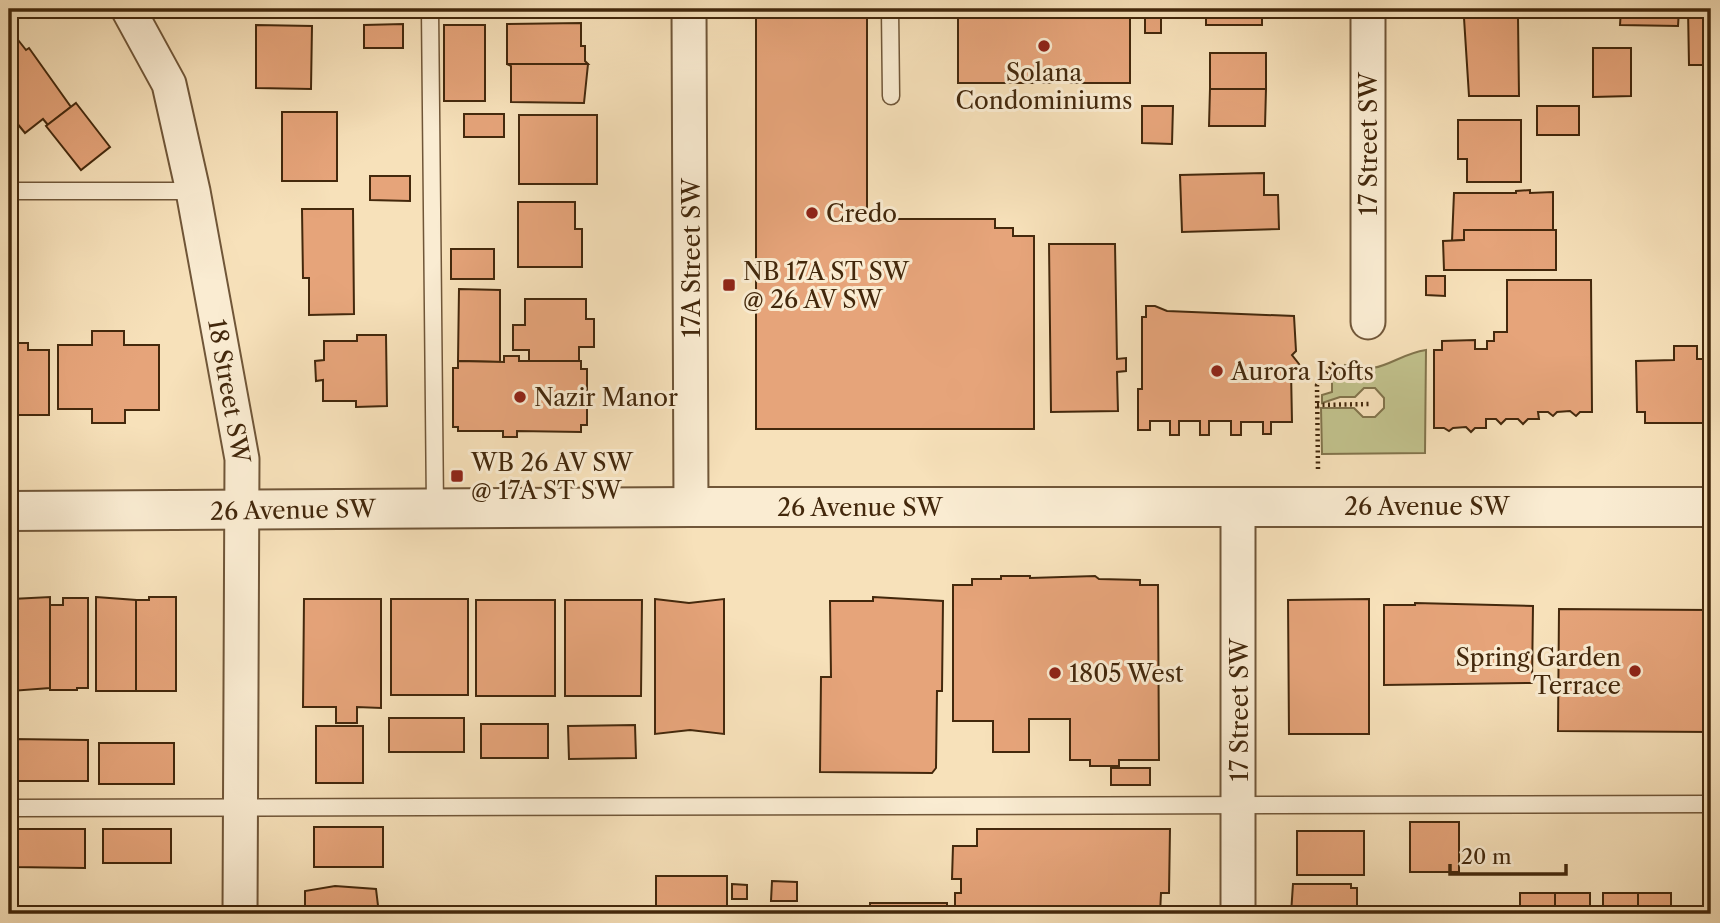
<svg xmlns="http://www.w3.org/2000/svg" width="1720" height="923" font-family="'Libre Caslon Text',serif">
	<rect width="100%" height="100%" fill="#f7e1ba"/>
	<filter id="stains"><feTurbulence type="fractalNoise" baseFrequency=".00286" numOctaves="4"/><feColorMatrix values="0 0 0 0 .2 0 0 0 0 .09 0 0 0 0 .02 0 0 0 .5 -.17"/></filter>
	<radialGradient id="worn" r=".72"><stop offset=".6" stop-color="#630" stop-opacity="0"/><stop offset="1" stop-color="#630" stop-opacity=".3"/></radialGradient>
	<!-- green -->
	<path fill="#c1c18c" stroke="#82744c" stroke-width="2" d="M 1426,350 L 1425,453 L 1322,454 L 1321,408 L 1354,408 L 1363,417 L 1375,417 L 1384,408 L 1384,398 L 1375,388 L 1364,388 L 1355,397 L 1340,397 L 1322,403 L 1322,395 L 1332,392 L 1332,382 L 1345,365 C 1382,377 1393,355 1426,350 Z"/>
	<!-- building -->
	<g fill="#e6a47a" stroke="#43280c" stroke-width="2">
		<polygon points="255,9 314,9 314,18 254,18"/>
		<polygon points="360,9 400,9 400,16 360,17"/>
		<rect x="514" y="9" width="49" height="7"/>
		<polygon points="756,9 867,9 867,219 995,219 995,228 1013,228 1013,236 1034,236 1034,429 756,429"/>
		<rect x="958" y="9" width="172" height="74"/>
		<rect x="1206" y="9" width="56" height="16"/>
		<polygon points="1621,9 1679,9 1678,26 1620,25"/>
		<polygon points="1688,9 1711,9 1711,65 1689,65"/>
		<rect x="1145" y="11" width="16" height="22"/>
		<polygon points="1464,18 1518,18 1519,96 1469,96"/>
		<polygon points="581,23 581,46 585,46 585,61 588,64 507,64 507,24"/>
		<polygon points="403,24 403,48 364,48 364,25"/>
		<polygon points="256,25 312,26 311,89 256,88"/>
		<rect x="444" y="25" width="41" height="76"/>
		<polygon points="11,31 26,50 29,48 71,107 48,125 43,119 25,133 16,122 12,125 9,120"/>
		<polygon points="1593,48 1631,48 1631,96 1593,97"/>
		<rect x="1210" y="53" width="56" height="36"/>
		<polygon points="507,64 588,64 584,103 511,102 511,66"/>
		<polygon points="1210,89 1266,89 1265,126 1209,126"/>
		<polygon points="76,103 110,147 81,170 46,126"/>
		<polygon points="1142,106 1173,106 1172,144 1142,143"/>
		<rect x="1537" y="106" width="42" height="29"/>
		<rect x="282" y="112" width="55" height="69"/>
		<rect x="464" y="114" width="40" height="23"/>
		<rect x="519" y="115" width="78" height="69"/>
		<polygon points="1458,120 1521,120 1521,182 1467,182 1467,159 1458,159"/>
		<polygon points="1264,173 1264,195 1278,195 1279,229 1182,232 1180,175"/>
		<polygon points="370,176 410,176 410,201 370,200"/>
		<polygon points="1530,190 1530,193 1553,192 1553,230 1464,230 1464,240 1452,241 1454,193 1516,193 1516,191"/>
		<polygon points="518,202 575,202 575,229 582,229 582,267 518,267"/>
		<polygon points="302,209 353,209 354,314 309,315 309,278 303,278"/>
		<polygon points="1464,230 1556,230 1556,270 1444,270 1443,241 1464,240"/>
		<polygon points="1049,244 1115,244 1117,359 1126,358 1126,371 1117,372 1118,411 1051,412"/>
		<rect x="451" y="249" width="43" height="30"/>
		<polygon points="1426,276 1445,276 1445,296 1426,295"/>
		<polygon points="1507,280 1591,280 1592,412 1580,412 1576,416 1570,411 1557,412 1553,416 1548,412 1538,412 1539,419 1528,419 1523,424 1518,419 1506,419 1501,424 1496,419 1486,419 1486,428 1475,428 1471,432 1466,427 1453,428 1449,431 1444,428 1434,428 1434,350 1442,350 1442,341 1475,340 1475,349 1487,349 1487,341 1494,341 1494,332 1507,332"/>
		<polygon points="459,289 500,290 500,362 458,361"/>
		<polygon points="525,299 586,299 586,319 594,319 594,347 579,347 579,361 529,361 529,350 513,350 513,325 525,325"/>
		<polygon points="1146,306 1155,306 1167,311 1294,316 1296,351 1292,355 1299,364 1291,370 1292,422 1271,422 1271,434 1263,434 1263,422 1241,422 1241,435 1231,435 1231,421 1209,421 1209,435 1200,435 1200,421 1179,421 1179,435 1170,435 1170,421 1150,421 1150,430 1138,430 1138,389 1142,389 1142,317 1146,317"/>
		<polygon points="92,331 124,331 124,345 159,345 159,410 125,410 125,423 92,423 92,409 58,409 58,345 92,345"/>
		<polygon points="357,335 386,335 387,406 356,407 356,401 323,401 323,380 316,381 315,361 324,360 324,341 357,341"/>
		<polygon points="9,343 28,343 28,350 49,350 49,415 9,415"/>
		<polygon points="1674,346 1697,346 1697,359 1711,359 1711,423 1645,423 1645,412 1637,412 1636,361 1674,360"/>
		<polygon points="504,356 519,356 519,361 581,361 581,369 587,369 587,425 581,425 581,432 517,431 517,437 503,437 503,431 458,431 458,427 453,427 453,368 458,368 458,361 504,362"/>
		<polygon points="1001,576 1030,576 1030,578 1095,576 1099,579 1140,580 1140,585 1158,585 1159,760 1119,760 1119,766 1090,766 1090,760 1070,760 1070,719 1029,719 1029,752 993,752 993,721 953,721 953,585 972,585 972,579 1001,579"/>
		<polygon points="50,597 50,688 11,691 12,599"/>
		<polygon points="96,597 136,600 136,691 96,691"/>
		<polygon points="149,597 176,597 176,691 136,691 136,600 149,600"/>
		<polygon points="873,597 943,601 942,691 937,691 936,768 932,773 820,772 821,677 831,677 830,601 873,601"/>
		<polygon points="63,598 88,598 88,688 77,688 77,690 50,690 50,605 63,605"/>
		<polygon points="304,599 381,599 381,708 357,707 357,723 336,723 336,707 303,707"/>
		<rect x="391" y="599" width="77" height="96"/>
		<polygon points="655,599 689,603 724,599 724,734 690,730 655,734"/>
		<polygon points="1369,599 1369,734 1289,734 1288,600"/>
		<rect x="476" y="600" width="79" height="96"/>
		<polygon points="565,600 642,600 641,696 565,696"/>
		<polygon points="1415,603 1533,606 1532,683 1384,685 1384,605 1415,605"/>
		<polygon points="1559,609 1711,610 1711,732 1558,731"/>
		<rect x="389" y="718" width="75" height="34"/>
		<rect x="481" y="724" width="67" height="34"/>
		<polygon points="635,725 636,758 569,759 568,726"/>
		<rect x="316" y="726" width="47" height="57"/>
		<polygon points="12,739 88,740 88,781 12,781"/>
		<rect x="99" y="743" width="75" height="41"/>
		<rect x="1111" y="768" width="39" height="17"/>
		<rect x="1410" y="822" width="49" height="50"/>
		<rect x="314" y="827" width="69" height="40"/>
		<polygon points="12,829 85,829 85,868 12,867"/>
		<rect x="103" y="829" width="68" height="34"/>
		<polygon points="977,829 1170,829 1169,893 1161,893 1160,914 955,914 955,893 961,893 961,879 952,879 953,846 977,846"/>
		<rect x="1297" y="831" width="67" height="44"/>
		<rect x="656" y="876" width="71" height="38"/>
		<polygon points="772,881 797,882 797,901 771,901"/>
		<polygon points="732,884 747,885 747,899 732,899"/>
		<polygon points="1293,884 1351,884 1351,888 1357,888 1357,909 1365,909 1365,914 1291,914"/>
		<polygon points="335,886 376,889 379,914 305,914 305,891"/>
		<polygon points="1520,893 1555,893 1555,914 1517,914 1520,914"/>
		<rect x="1555" y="893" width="35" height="21"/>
		<rect x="1603" y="893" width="35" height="21"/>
		<rect x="1638" y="893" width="33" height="21"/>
		<rect x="870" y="903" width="77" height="11"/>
		<rect x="1421" y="908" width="35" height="6"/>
		<rect x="738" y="912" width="50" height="2"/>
	</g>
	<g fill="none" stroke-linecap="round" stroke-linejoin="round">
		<!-- service casing -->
		<g stroke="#705638" stroke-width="19">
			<g id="service">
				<polyline points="430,9 435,508"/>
				<polyline points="890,9 891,96"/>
				<polyline points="9,191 193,191"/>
				<polyline points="9,808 1711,804"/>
			</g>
		</g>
		<!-- minor casing -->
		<g stroke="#705638" stroke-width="37">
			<g id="minor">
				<polyline points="128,9 169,84 193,191 242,459 240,914"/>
				<polyline points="689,9 691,507"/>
				<polyline points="1368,322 1368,9"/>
				<polyline points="1238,506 1238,914"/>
			</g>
		</g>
		<!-- tertiary casing -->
		<g stroke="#705638" stroke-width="42">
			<polyline id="tertiary" points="9,511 691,507 1711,507"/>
		</g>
		<!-- path -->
		<g stroke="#43280c" stroke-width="4.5" stroke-dasharray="2 3.5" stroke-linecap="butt">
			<polyline points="1317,405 1370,404"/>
			<polyline points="1318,469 1317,385 1335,362"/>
		</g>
		<!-- service -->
		<use href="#service" stroke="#faecd2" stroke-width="16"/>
		<!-- minor -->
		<use href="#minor" stroke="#faecd2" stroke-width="33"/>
		<!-- tertiary -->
		<use href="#tertiary" stroke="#faecd2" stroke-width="38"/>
	</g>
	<!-- markers -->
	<g fill="#8f2418" stroke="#faecd2" stroke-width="2.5">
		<circle cx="1044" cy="46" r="7"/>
		<circle cx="812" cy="213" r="7"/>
		<rect x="722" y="278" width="14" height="14" rx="3.5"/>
		<circle cx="1217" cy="371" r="7"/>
		<circle cx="520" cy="397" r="7"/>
		<rect x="450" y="469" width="14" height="14" rx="3.5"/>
		<circle cx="1635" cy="671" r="7"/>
		<circle cx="1055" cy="673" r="7"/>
	</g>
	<g text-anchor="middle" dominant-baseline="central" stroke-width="6" stroke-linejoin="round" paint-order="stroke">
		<!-- poi labels -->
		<g font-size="24" fill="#43280c" stroke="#faecd2" text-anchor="start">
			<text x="1044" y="72" text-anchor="middle">Solana<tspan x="1044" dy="28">Condominiums</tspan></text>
			<text x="826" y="213">Credo</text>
			<text x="743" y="271">NB 17A ST SW<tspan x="743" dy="28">@ 26 AV SW</tspan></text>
			<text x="1231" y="371">Aurora Lofts</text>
			<text x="534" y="397">Nazir Manor</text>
			<text x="471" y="462">WB 26 AV SW<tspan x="471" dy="28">@ 17A ST SW</tspan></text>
			<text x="1621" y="657" text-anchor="end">Spring Garden<tspan x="1621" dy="28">Terrace</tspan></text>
			<text x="1069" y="673">1805 West</text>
		</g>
		<!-- street labels -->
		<g font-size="24" fill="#43280c" stroke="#faecd2">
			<text transform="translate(1368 144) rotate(-90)">17 Street SW</text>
			<text transform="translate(691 258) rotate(-90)">17A Street SW</text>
			<text transform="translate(229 391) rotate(80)">18 Street SW</text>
			<text x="1427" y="506">26 Avenue SW</text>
			<text x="860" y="507">26 Avenue SW</text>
			<text transform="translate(293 510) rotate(-1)">26 Avenue SW</text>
			<text transform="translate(1239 710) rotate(-90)">17 Street SW</text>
		</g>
	</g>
	<!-- margin -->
	<rect width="1720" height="923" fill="none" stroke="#f7e1ba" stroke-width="35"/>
	<rect x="10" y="10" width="1699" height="902" fill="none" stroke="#43280c" stroke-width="3.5"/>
	<rect x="18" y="18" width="1685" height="888" fill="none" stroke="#43280c" stroke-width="2"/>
	<!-- scale -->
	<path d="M1450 864v10h116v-10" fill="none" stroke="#43280c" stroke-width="3.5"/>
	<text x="1461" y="864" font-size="21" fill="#43280c" stroke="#faecd2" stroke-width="5" paint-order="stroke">20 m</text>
	<rect width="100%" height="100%" filter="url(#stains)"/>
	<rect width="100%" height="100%" fill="url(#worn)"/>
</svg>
